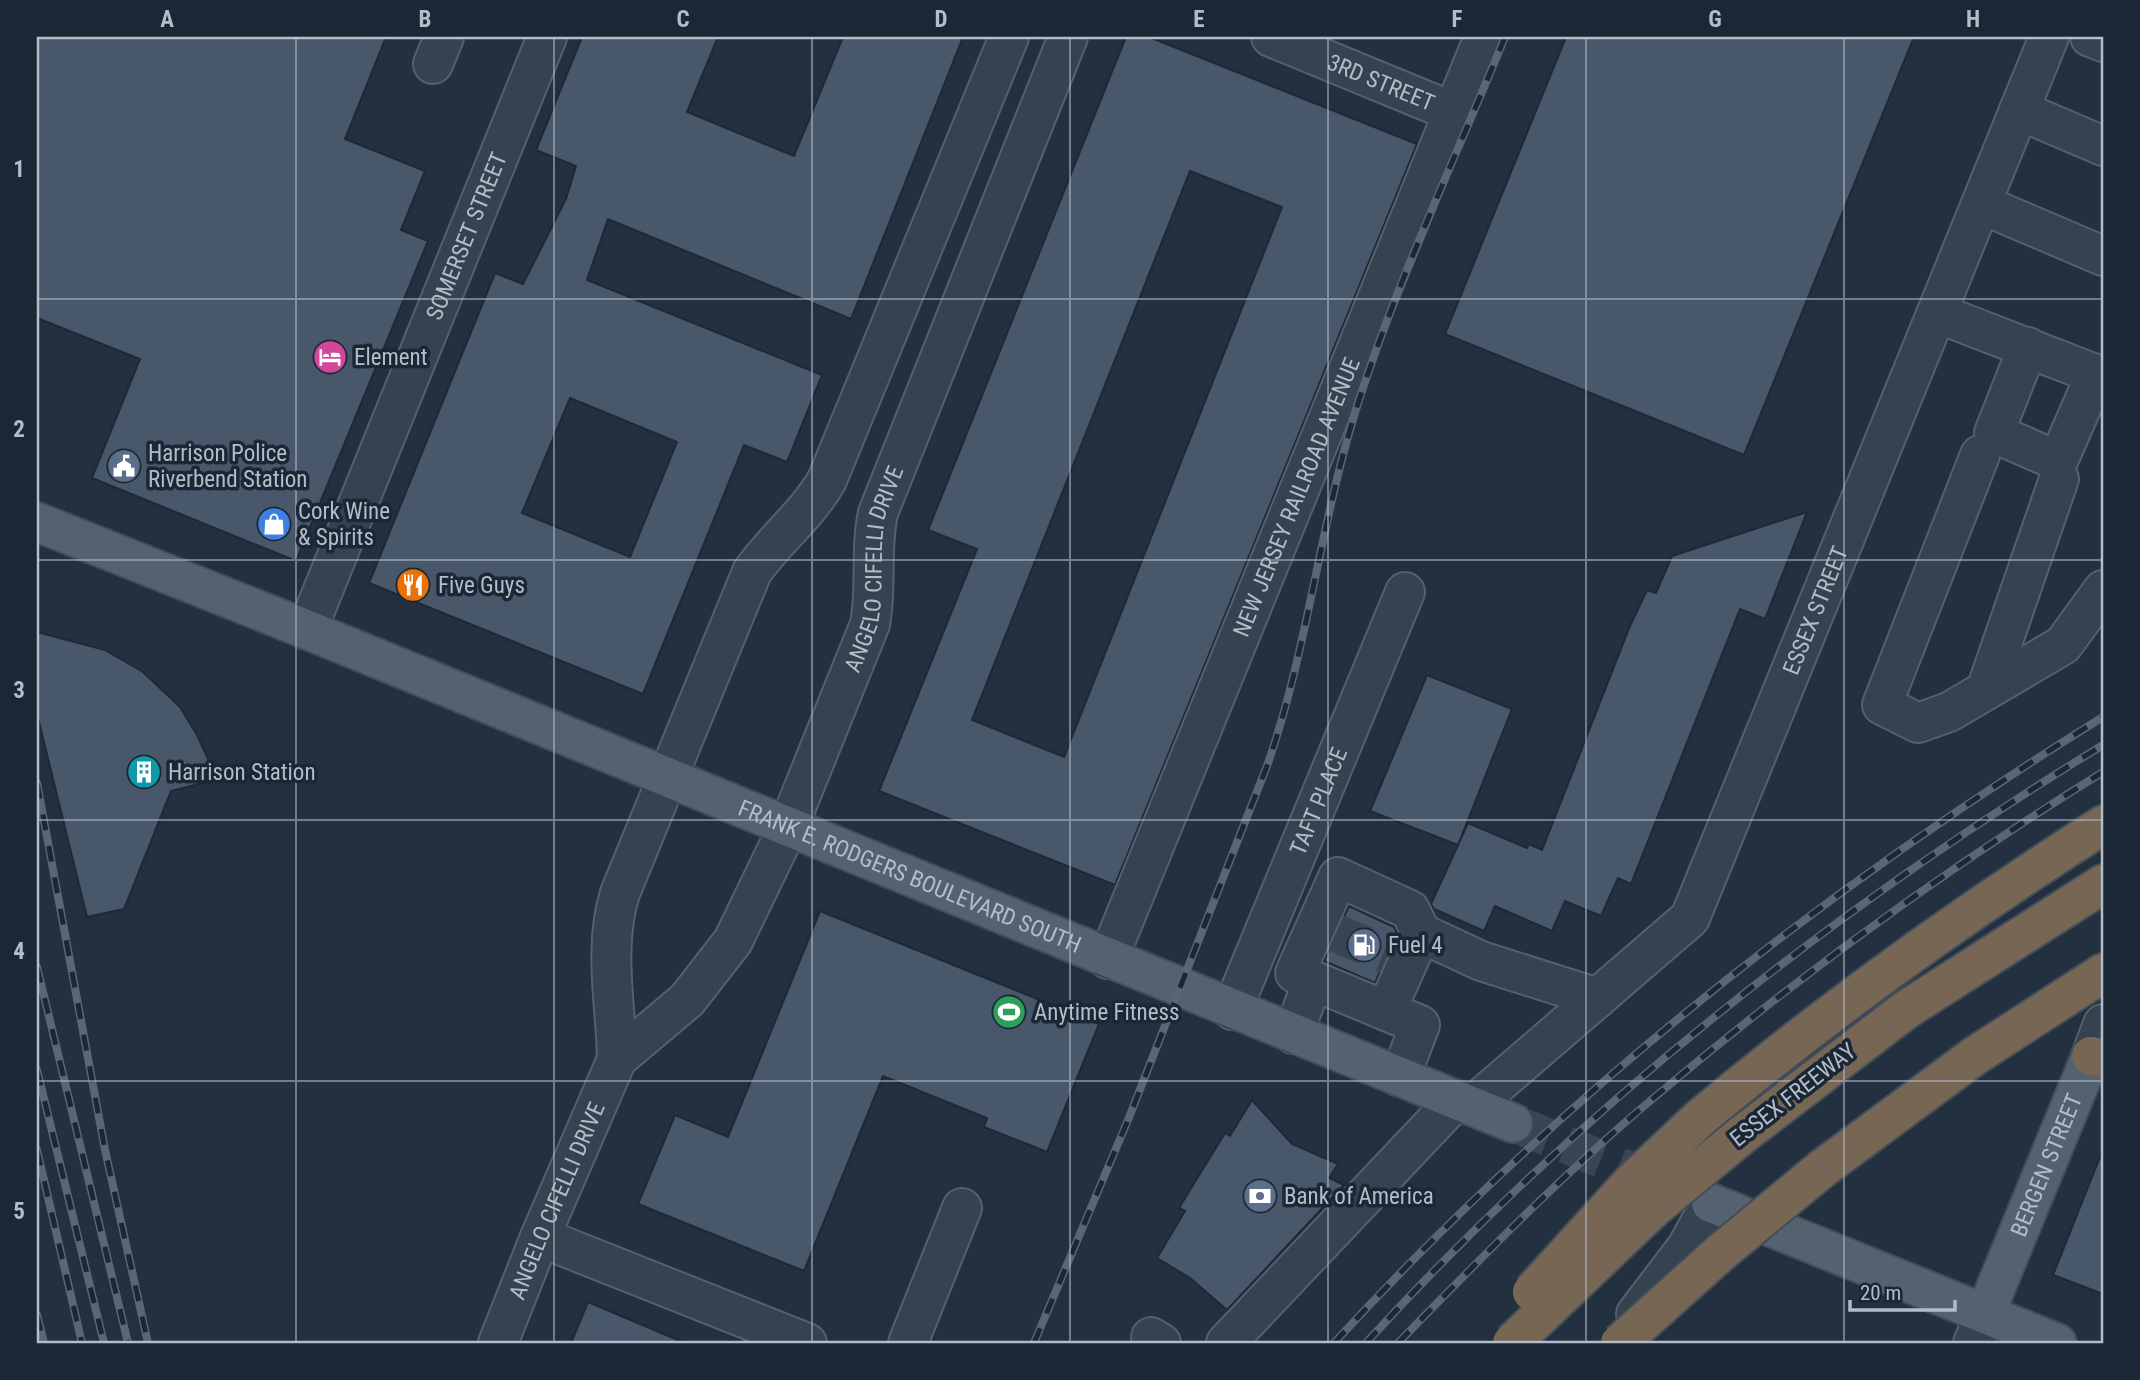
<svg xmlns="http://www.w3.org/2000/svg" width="2140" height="1380" font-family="'Roboto Condensed',sans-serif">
	<rect width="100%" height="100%" fill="#223040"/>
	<!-- building -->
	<g fill="#485769" stroke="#1d2936" stroke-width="2" fill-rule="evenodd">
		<polygon points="37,37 386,37 345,139 425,171 401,230 428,241 296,561 92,478 140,359 37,318"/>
		<path d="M 582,37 L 718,37 L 687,112 L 794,156 L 843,37 L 963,37 L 851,319 L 608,219 L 587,280 L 822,375 L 787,462 L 744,445 L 643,694 L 369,583 L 495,273 L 523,284 L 566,199 L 576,166 L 536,150 ZM 570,398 L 677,442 L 630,557 L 522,513 Z"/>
		<path d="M 1126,37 L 1149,37 L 1417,144 L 1115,885 L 879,791 L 977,549 L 928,530 ZM 1190,171 L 1282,207 L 1064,757 L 972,720 Z"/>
		<polygon points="1566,37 1914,37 1744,455 1445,334"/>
		<polygon points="1807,512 1765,619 1740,609 1631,884 1618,878 1601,916 1565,901 1552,931 1495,906 1484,931 1434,909 1431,904 1468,823 1527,848 1529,844 1542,850 1630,626 1647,590 1656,593 1672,556"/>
		<polygon points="37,632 105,650 143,672 180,707 197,735 210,763 215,780 171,791 124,909 87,917 37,714"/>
		<polygon points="1427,675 1512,709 1458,845 1370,811"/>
		<polygon points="1349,906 1394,927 1397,933 1375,983 1324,961"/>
		<polygon points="820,911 1099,1024 1047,1152 984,1127 987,1118 883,1076 804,1271 638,1204 675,1115 728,1137"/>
		<polygon points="1252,1100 1292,1144 1338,1164 1329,1178 1344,1185 1227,1310 1190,1278 1157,1258 1185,1211 1179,1208 1225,1133 1230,1136"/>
		<polygon points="2102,1152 2103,1152 2103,1294 2053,1275"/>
		<polygon points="588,1302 685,1343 571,1343"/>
	</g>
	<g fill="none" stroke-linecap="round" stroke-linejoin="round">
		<!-- minor-tunnel -->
		<polyline stroke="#384555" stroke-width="38" stroke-dasharray="38 19" stroke-linecap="butt" points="1331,931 1396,959"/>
		<!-- major-tunnel -->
		<polyline stroke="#384555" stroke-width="38" stroke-dasharray="38 19" stroke-linecap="butt" points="1513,1123 1670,1187"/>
		<!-- minor casing -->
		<g stroke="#54606d" stroke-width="42">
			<g id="minor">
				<path id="s1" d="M 1271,37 L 1453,112"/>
				<polyline points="2090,37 2103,42"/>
				<polyline points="433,64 444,37"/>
				<polyline points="2019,110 2103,146"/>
				<polyline points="1981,204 2103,256"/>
				<polyline points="1937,313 2103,377"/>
				<polyline points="2028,347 1994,433 2058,461 2096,374"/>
				<polyline points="1980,455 1882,705 1918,723 1949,712 2063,645 2103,590"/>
				<path id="s2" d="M 307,630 L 547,37"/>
				<polyline points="1986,690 2059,479"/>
				<path id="s3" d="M 1108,959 L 1484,37"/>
				<path id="s4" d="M 1232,1010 L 1405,592"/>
				<polyline points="1386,1011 1421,933"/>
				<polyline points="1293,1034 1313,981"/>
				<polyline points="2091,1056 2103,1024"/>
				<path d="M 617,1059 C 616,1003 603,948 620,893 L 752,572 C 775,539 807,515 827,480 L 1009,37"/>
				<polyline points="1400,1077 1420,1025 1295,973 1338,877 1410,910 1421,933 1481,961 1598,998"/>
				<path id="s5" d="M 1472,1106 L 1690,918 L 2049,37"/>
				<polyline points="540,1237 807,1343"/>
				<polyline points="1636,1314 1687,1247 1711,1203"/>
				<polyline points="1151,1337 1161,1343"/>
				<path id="s6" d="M 498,1343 L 540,1237 L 617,1059 L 687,1000 L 733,941 L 788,827 L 870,624 C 877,587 870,550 878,513 L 1068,37"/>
				<polyline points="908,1343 962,1208"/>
				<polyline points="1226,1343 1456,1100"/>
				<polyline points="1973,1343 1985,1314"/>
			</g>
		</g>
		<!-- major casing -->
		<g stroke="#3f4b58" stroke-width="42">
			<g id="major">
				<path id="s7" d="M 37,522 L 288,622 L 1513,1123"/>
				<polyline points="1711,1203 2057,1343"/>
				<path id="s8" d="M 1985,1314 L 2091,1056"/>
			</g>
		</g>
		<!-- highway casing -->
		<g stroke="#414d5a" stroke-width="42">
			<g id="highway">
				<polyline points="2091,1056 2103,1058"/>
				<path d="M 1700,1118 C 1828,1011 1963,914 2103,825"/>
				<polyline points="1742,1135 1907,1009 2103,884"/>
				<polyline points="1823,1168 1976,1055 2103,973"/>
			</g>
		</g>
		<!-- minor -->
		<use href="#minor" stroke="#36424f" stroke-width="38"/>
		<!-- major -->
		<use href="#major" stroke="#54616f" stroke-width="38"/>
		<!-- highway -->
		<use href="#highway" stroke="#766653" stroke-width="38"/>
		<!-- rail casing -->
		<g stroke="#586677" stroke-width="8">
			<g id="rail">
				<polyline points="37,783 105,1150 148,1343"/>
				<polyline points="37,967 128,1343"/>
				<polyline points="37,1070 104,1343"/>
				<polyline points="37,1150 82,1343"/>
				<polyline points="37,1315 44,1343"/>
				<path d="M 1034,1343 L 1128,1120 L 1267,766 C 1307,652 1319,531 1354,416 C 1394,287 1454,162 1505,37"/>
				<path d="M 1334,1343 C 1559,1098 1821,891 2103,717"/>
				<path d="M 1366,1343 C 1579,1109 1834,909 2103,745"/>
				<path d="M 1398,1343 C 1479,1260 1561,1176 1650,1101 C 1793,980 1944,870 2103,772"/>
			</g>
		</g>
		<!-- rail -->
		<use href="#rail" stroke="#1b2734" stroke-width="5" stroke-dasharray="16" stroke-linecap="butt"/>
		<!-- highway-bridge casing -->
		<g stroke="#414d5a" stroke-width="42" stroke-linecap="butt">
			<g id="highway-bridge">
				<polyline points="1532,1292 1631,1183 1700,1118"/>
				<polyline points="1512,1343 1655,1207 1742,1135"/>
				<polyline points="1620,1343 1720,1253 1823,1168"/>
			</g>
		</g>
		<!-- highway-bridge -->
		<use href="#highway-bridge" stroke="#766653" stroke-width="38"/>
	</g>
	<!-- grid -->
	<path fill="none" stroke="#b2bdca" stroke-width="2" stroke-opacity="0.55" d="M 296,37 L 296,1343M 554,37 L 554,1343M 812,37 L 812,1343M 1070,37 L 1070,1343M 1328,37 L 1328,1343M 1586,37 L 1586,1343M 1844,37 L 1844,1343M 37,299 L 2103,299M 37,560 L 2103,560M 37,820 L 2103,820M 37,1081 L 2103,1081"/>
	<!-- icons -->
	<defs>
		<g id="hotel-disc" transform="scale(1.75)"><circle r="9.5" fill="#d1479c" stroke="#1b2734"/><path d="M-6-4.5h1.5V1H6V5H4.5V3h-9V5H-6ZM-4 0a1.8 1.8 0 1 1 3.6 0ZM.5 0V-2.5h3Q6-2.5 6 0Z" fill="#fff"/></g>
		<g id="civic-disc" transform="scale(1.75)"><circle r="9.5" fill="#5c6f8a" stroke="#1b2734"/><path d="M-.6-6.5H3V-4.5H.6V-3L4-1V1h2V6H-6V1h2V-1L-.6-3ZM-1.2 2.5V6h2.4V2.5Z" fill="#fff"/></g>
		<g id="shop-disc" transform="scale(1.75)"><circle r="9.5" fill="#3f7fe0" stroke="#1b2734"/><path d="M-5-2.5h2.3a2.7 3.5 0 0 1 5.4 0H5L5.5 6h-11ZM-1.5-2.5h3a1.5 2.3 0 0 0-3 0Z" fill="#fff"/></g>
		<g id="restaurant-disc" transform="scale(1.75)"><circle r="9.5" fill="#e8710a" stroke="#1b2734"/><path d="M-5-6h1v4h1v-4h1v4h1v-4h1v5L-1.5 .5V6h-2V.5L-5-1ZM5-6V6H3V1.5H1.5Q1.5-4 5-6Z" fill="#fff"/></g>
		<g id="building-disc" transform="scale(1.75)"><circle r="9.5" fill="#0f9aa8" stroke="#1b2734"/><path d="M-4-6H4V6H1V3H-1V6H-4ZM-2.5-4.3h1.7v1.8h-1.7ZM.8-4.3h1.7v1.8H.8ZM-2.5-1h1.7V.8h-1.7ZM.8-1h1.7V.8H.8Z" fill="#fff"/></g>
		<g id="fuel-disc" transform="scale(1.75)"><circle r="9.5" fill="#5c6f8a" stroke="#1b2734"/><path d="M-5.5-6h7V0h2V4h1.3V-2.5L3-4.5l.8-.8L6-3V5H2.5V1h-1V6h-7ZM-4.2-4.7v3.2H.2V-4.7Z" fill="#fff"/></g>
		<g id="stadium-disc" transform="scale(1.75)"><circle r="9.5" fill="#2e9e5b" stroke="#1b2734"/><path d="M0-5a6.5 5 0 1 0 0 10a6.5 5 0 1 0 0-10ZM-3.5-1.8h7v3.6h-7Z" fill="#fff"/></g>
		<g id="bank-disc" transform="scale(1.75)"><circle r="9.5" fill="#5c6f8a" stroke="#1b2734"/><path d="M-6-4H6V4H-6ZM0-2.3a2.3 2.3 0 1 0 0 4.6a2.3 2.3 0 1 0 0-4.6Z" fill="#fff"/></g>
	</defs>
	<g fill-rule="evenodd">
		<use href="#hotel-disc" x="330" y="357"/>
		<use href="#civic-disc" x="124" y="466"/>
		<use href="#shop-disc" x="274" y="524"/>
		<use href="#restaurant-disc" x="413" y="585"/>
		<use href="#building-disc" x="144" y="772"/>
		<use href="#fuel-disc" x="1364" y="945"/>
		<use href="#stadium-disc" x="1009" y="1012"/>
		<use href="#bank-disc" x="1260" y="1196"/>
	</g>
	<g text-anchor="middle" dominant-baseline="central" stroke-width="7" stroke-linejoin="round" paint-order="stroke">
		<!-- street labels -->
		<g font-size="23" fill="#b2bdca" stroke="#1b2734">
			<text stroke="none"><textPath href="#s1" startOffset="119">3RD STREET</textPath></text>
			<text stroke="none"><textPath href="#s2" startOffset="425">SOMERSET STREET</textPath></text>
			<text stroke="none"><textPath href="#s3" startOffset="499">NEW JERSEY RAILROAD AVENUE</textPath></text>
			<text stroke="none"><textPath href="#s6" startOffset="875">ANGELO CIFELLI DRIVE</textPath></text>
			<text stroke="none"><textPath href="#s5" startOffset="620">ESSEX STREET</textPath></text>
			<text stroke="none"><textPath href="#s4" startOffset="226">TAFT PLACE</textPath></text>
			<text stroke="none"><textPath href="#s7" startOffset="942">FRANK E. RODGERS BOULEVARD SOUTH</textPath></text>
			<text transform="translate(1793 1095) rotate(-38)">ESSEX FREEWAY</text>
			<text stroke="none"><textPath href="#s8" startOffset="161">BERGEN STREET</textPath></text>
			<text stroke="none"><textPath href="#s6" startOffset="154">ANGELO CIFELLI DRIVE</textPath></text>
		</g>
		<!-- poi labels -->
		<g font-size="23" fill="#b2bdca" stroke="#1b2734" text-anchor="start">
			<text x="354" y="357">Element</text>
			<text x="148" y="453">Harrison Police<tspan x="148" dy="26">Riverbend Station</tspan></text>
			<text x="298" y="511">Cork Wine<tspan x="298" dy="26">&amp; Spirits</tspan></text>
			<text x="438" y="585">Five Guys</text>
			<text x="168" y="772">Harrison Station</text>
			<text x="1388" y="945">Fuel 4</text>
			<text x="1034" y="1012">Anytime Fitness</text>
			<text x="1284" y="1196">Bank of America</text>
		</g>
	</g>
	<!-- border -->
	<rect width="2140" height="1380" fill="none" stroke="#1b2734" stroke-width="77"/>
	<!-- scale -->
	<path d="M1850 1300v10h105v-10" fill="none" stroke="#b2bdca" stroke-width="3.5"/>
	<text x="1860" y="1300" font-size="21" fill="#b2bdca" stroke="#1b2734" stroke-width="5" paint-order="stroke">20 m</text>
	<rect x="38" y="38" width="2064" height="1304" fill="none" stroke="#b2bdca" stroke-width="2.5"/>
	<g font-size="23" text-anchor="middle" font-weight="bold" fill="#b2bdca">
		<text x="167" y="27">A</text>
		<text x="425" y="27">B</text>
		<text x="683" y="27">C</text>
		<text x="941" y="27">D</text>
		<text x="1199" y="27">E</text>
		<text x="1457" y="27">F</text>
		<text x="1715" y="27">G</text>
		<text x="1973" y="27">H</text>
		<text x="19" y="177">1</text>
		<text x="19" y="437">2</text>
		<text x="19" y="698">3</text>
		<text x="19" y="959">4</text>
		<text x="19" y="1219">5</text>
	</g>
</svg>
